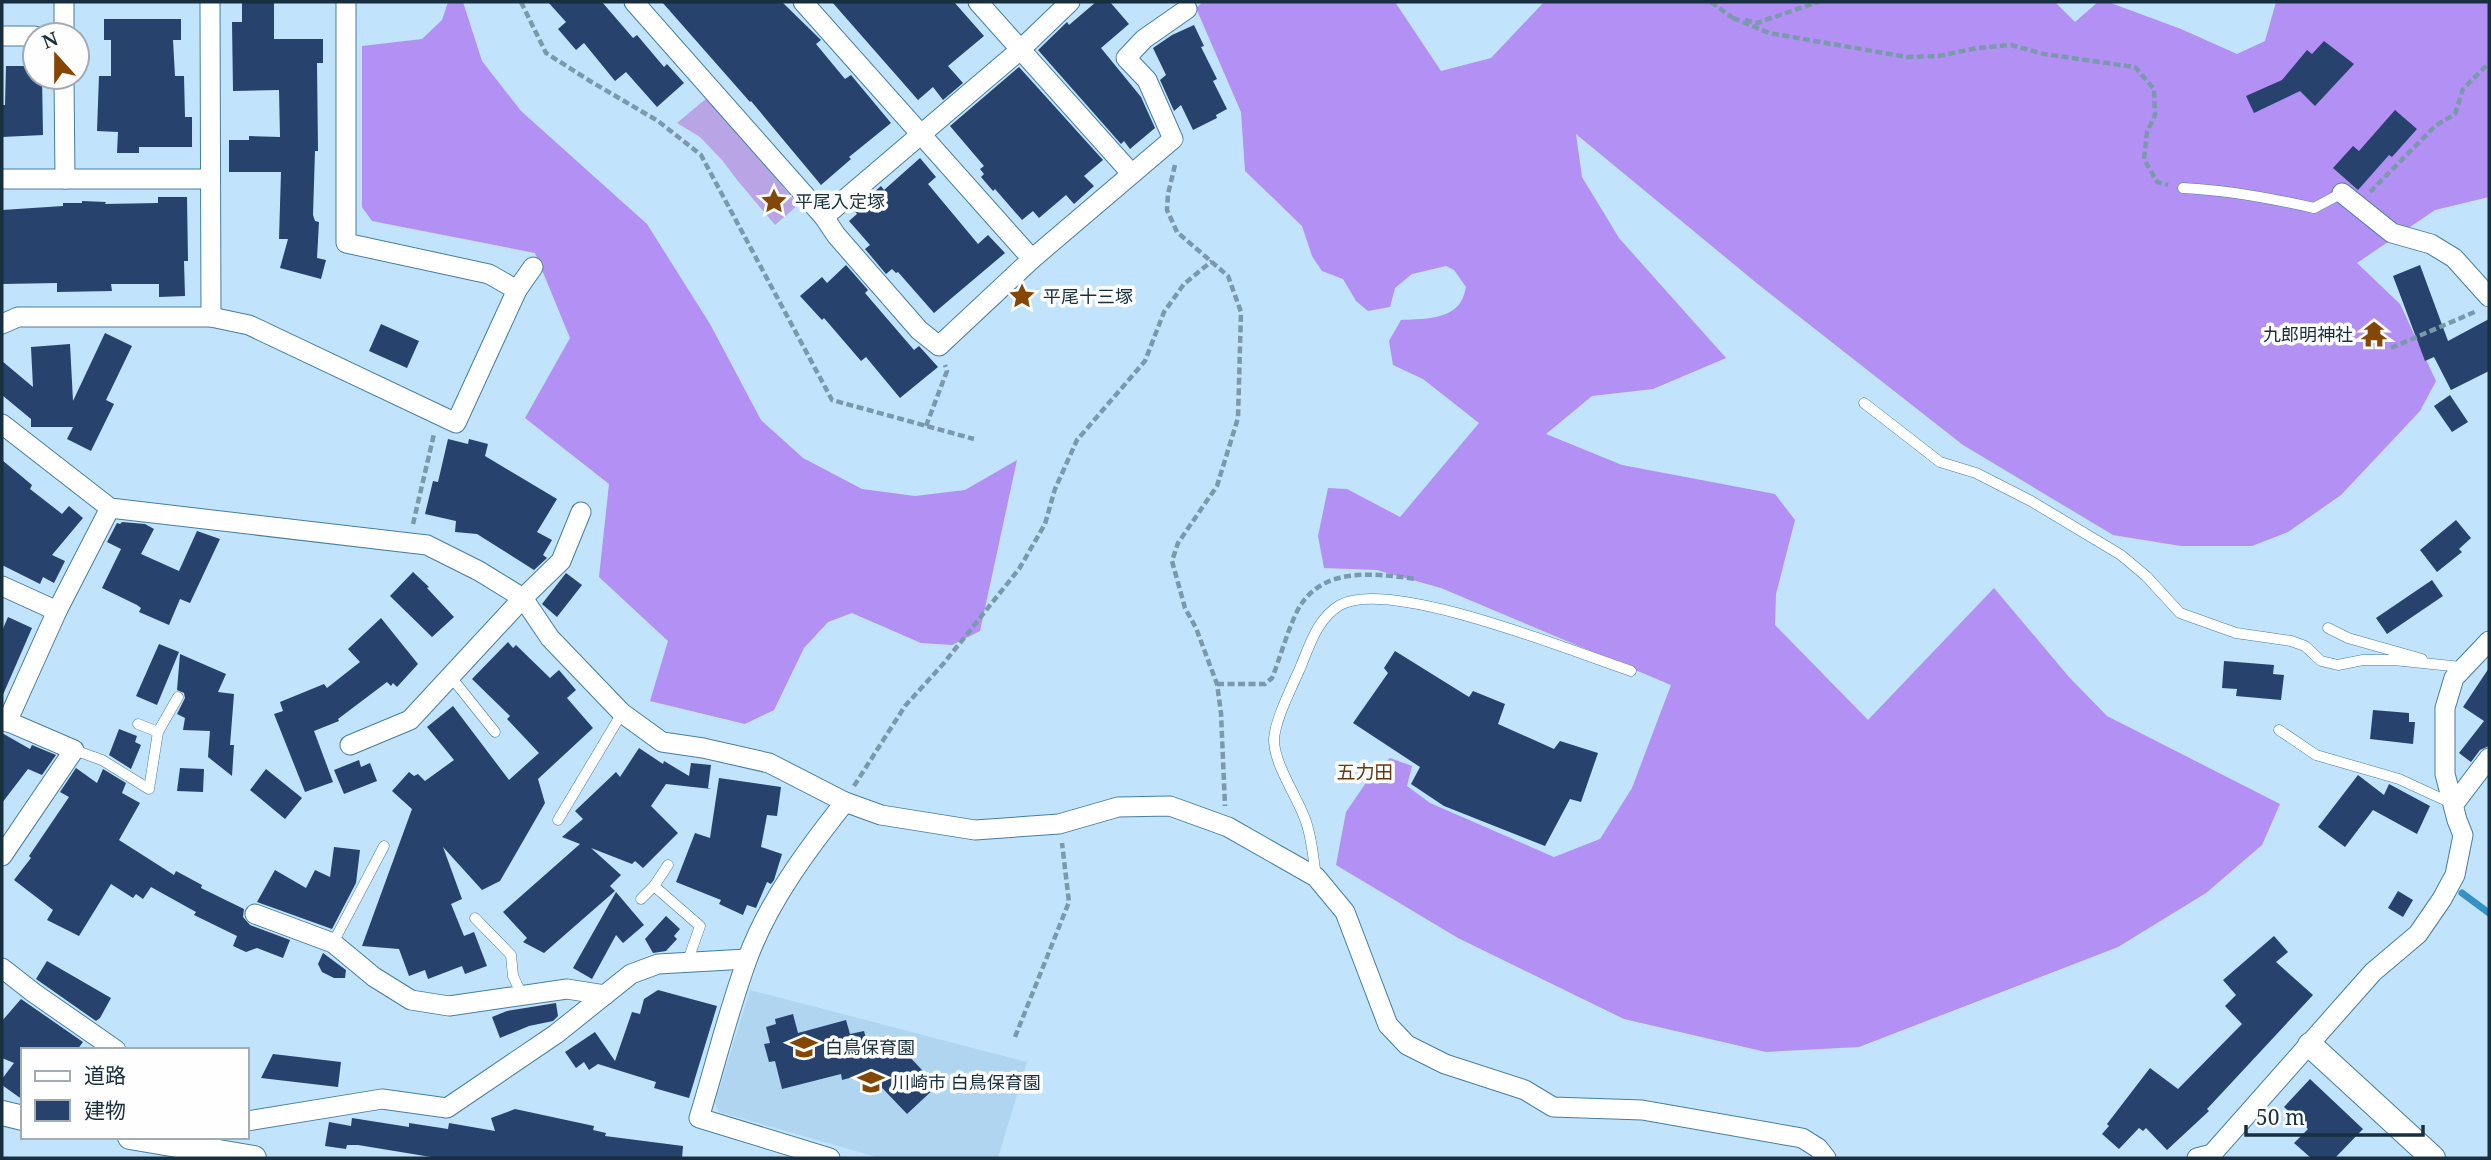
<svg xmlns="http://www.w3.org/2000/svg" width="2491" height="1160" font-family="'Noto Serif','Noto Sans JP',serif">
	<rect width="100%" height="100%" fill="#c1e3fb"/>
	<!-- built -->
	<polygon fill="#b0d5f0" points="750,990 1027,1062 998,1158 880,1158 719,1112 715,1103"/>
	<!-- green -->
	<polygon fill="#b9a4e5" points="708,97 798,205 775,225 738,181 722,160 700,137 677,123"/>
	<!-- forest -->
	<g fill="#b390f4">
		<polygon points="448,2 463,2 482,61 521,111 647,224 710,324 761,420 803,458 862,489 915,496 965,490 1017,460 980,631 952,645 921,643 852,613 828,622 804,648 774,710 745,724 650,701 668,641 599,577 609,484 525,418 570,338 535,253 372,221 362,207 362,46 422,39 442,20"/>
		<path d="M 1203,2 L 1395,2 L 1441,71 L 1491,58 L 1544,2 L 2055,2 L 2075,22 L 2098,2 L 2108,2 L 2181,29 L 2237,54 L 2265,41 L 2276,2 L 2489,2 L 2489,197 L 2435,210 L 2357,263 L 2400,304 L 2436,381 L 2420,411 L 2341,495 L 2288,532 L 2252,546 L 2181,546 L 2113,535 L 1963,445 L 1759,285 L 1576,134 L 1582,177 L 1619,238 L 1726,358 L 1653,389 L 1592,396 L 1546,434 L 1622,465 L 1775,494 L 1795,520 L 1776,594 L 1775,625 L 1868,720 L 1994,588 L 2069,677 L 2107,716 L 2280,804 L 2262,845 L 2206,893 L 2118,947 L 1859,1047 L 1766,1052 L 1624,1019 L 1458,938 L 1336,865 L 1346,812 L 1372,774 L 1390,758 L 1412,766 L 1407,786 L 1430,803 L 1554,857 L 1600,839 L 1632,788 L 1671,685 L 1441,588 L 1377,570 L 1324,568 L 1318,536 L 1328,488 L 1347,489 L 1400,517 L 1479,423 L 1423,379 L 1393,365 L 1389,341 L 1401,320 C 1419,319 1449,320 1460,303 C 1463,299 1465,292 1466,287 L 1454,270 L 1446,266 L 1412,274 L 1395,288 L 1390,307 L 1368,311 L 1356,301 L 1343,279 L 1322,271 L 1312,256 L 1302,226 L 1245,171 L 1241,112 L 1196,8 Z"/>
	</g>
	<g fill="none" stroke-linecap="round" stroke-linejoin="round">
		<!-- stream -->
		<polyline stroke="#3590c6" stroke-width="7" points="2462,893 2489,913"/>
	</g>
	<!-- building -->
	<g fill="#26426d">
		<polygon points="242,2 274,2 274,39 323,39 323,63 317,63 318,151 315,151 313,215 315,221 319,222 317,258 326,260 321,279 280,268 288,239 279,239 281,172 229,172 229,140 249,140 249,136 280,137 279,90 233,91 232,22 242,22"/>
		<polygon points="548,2 602,2 633,38 637,35 664,67 667,64 684,83 657,107 626,72 615,81 584,43 576,50 558,29 566,22"/>
		<polygon points="662,2 782,2 821,40 816,44 845,79 851,75 891,123 849,157 851,159 821,185 751,101 750,102"/>
		<polygon points="832,2 954,2 984,36 948,66 963,83 943,100 933,87 918,100"/>
		<polygon points="1096,2 1110,2 1129,24 1101,48 1141,97 1155,128 1130,149 1124,141 1121,144 1038,50 1067,22 1069,25"/>
		<polygon points="104,19 181,19 181,40 173,40 175,76 184,76 185,117 192,117 192,147 139,147 139,153 117,153 118,132 97,131 99,76 111,76 111,40 104,40"/>
		<polygon points="1194,25 1204,46 1201,47 1217,79 1213,81 1227,109 1216,115 1217,118 1193,130 1181,105 1174,111 1160,80 1166,75 1153,48 1172,35"/>
		<polygon points="2324,41 2354,64 2315,106 2300,91 2254,113 2246,96 2282,80 2307,50 2312,54"/>
		<polygon points="6,66 35,66 35,77 42,77 43,135 2,137 2,105 5,105"/>
		<polygon points="1019,67 1103,160 1084,176 1094,186 1074,204 1066,195 1039,218 1033,211 1022,220 995,189 993,191 981,177 984,174 980,169 984,166 950,126"/>
		<polygon points="2395,110 2417,129 2392,157 2389,155 2358,190 2333,168 2353,146 2359,151"/>
		<polygon points="920,158 936,177 928,184 978,244 988,235 1005,253 934,313 898,272 896,273 892,269 886,274 865,249 870,245 849,221 857,214 854,210 881,186 884,190"/>
		<polygon points="158,197 187,197 188,261 184,261 185,296 159,297 159,284 111,284 112,291 57,292 57,283 2,284 2,210 63,206 63,203 82,203 82,201 106,202 105,204 158,203"/>
		<polygon points="846,265 868,290 865,293 914,350 919,346 938,367 900,398 866,357 861,361 824,318 822,320 800,296 822,277 827,283"/>
		<polygon points="2420,265 2448,341 2489,319 2489,371 2451,390 2434,357 2425,361 2393,276"/>
		<polygon points="381,324 419,341 407,368 369,351"/>
		<polygon points="105,333 132,346 106,400 114,404 91,451 67,439 73,427 31,427 31,419 2,395 2,361 33,387 31,347 70,344 73,401"/>
		<polygon points="2450,395 2468,422 2452,432 2434,406"/>
		<polygon points="448,439 468,444 469,439 488,444 485,456 557,499 537,532 552,540 543,555 547,558 534,570 477,534 455,532 456,521 425,514 433,481 438,482"/>
		<polygon points="2,460 32,485 30,489 57,510 62,514 69,506 83,518 52,555 65,561 54,583 43,577 40,584 2,565"/>
		<polygon points="2456,520 2471,538 2459,549 2462,552 2437,572 2420,550"/>
		<polygon points="122,522 145,524 154,529 141,554 179,571 197,531 220,539 190,603 180,599 169,625 139,612 141,608 137,605 102,588 121,549 107,542 117,523 120,524"/>
		<polygon points="413,572 429,587 427,588 454,617 432,637 390,596"/>
		<polygon points="566,573 582,585 557,617 542,604"/>
		<polygon points="2432,580 2443,596 2387,634 2376,618"/>
		<polygon points="8,617 32,628 2,697 2,631"/>
		<polygon points="381,618 418,664 397,687 393,683 391,686 387,682 338,719 339,721 314,731 333,782 305,792 274,714 283,711 280,702 324,684 327,688 360,662 348,649"/>
		<polygon points="508,642 513,648 516,645 550,678 559,670 576,690 567,698 593,728 538,779 545,803 500,881 482,890 443,847 462,899 451,904 464,936 474,932 487,966 465,974 462,966 428,979 425,970 409,976 399,949 362,946 412,809 392,791 409,772 414,776 418,774 425,781 454,760 427,727 453,706 509,780 539,753 507,719 510,716 472,679"/>
		<polygon points="159,644 179,652 157,705 136,696"/>
		<polygon points="1395,651 1469,697 1473,691 1505,704 1498,724 1554,749 1560,741 1598,753 1581,802 1570,799 1545,846 1444,806 1411,784 1420,767 1353,723 1388,673 1384,668"/>
		<polygon points="180,654 226,674 218,692 234,694 230,745 234,745 232,776 208,757 210,731 183,730 185,718 177,714 185,698 184,693 177,690"/>
		<polygon points="2224,661 2274,665 2273,674 2284,675 2281,700 2236,696 2237,689 2222,688"/>
		<polygon points="2489,668 2489,746 2480,750 2471,762 2459,753 2484,721 2463,707"/>
		<polygon points="2373,710 2409,713 2409,722 2415,722 2413,744 2370,739"/>
		<polygon points="119,729 137,736 135,742 141,745 131,769 109,755"/>
		<polygon points="2,733 30,749 32,745 56,755 42,775 28,769 2,803"/>
		<polygon points="639,748 663,764 664,761 689,776 691,763 711,765 708,788 711,789 666,784 651,806 678,833 643,868 635,861 632,864 591,848 621,875 610,886 615,891 544,953 523,942 527,938 503,912 580,844 562,837 583,819 575,811 616,772 620,777"/>
		<polygon points="359,760 361,767 370,763 377,781 344,794 334,770"/>
		<polygon points="76,768 97,783 103,769 126,783 122,793 140,803 119,840 174,875 176,871 202,885 201,888 244,909 243,917 250,925 290,940 283,958 257,948 246,952 233,946 237,936 194,915 196,912 151,887 143,899 136,894 133,898 111,884 79,936 47,920 53,910 14,880 31,858 29,856 69,797 60,792"/>
		<polygon points="180,768 204,769 203,792 177,791"/>
		<polygon points="266,769 302,798 285,819 250,790"/>
		<polygon points="2358,775 2384,795 2389,784 2430,806 2417,834 2373,810 2345,847 2318,827"/>
		<polygon points="719,778 781,787 777,816 767,815 761,847 782,854 774,880 771,884 767,882 756,908 747,905 743,915 719,904 721,900 676,882 695,833 710,838"/>
		<polygon points="334,847 360,850 356,883 332,929 257,902 275,870 306,888 315,870 330,877"/>
		<polygon points="2398,891 2413,900 2403,917 2388,908"/>
		<polygon points="616,892 644,925 623,943 616,935 592,979 573,968"/>
		<polygon points="666,916 680,929 674,936 677,939 666,951 653,953 645,939"/>
		<polygon points="2274,936 2288,952 2276,962 2313,995 2207,1109 2209,1111 2167,1150 2146,1128 2143,1131 2139,1128 2119,1149 2102,1134 2109,1126 2107,1124 2150,1068 2178,1089 2242,1024 2225,1006 2236,995 2223,980"/>
		<polygon points="323,953 346,970 345,978 334,978 322,972 318,964"/>
		<polygon points="47,961 111,998 100,1018 96,1021 36,979"/>
		<polygon points="658,990 717,1006 689,1098 654,1088 656,1082 598,1064 589,1070 584,1062 576,1068 565,1052 595,1032 615,1061 632,1012 640,1014 644,999"/>
		<polygon points="21,999 83,1042 77,1050 23,1050 23,1100 2,1085 2,1079 14,1063 2,1058 2,1021"/>
		<polygon points="556,1003 558,1016 553,1021 529,1026 500,1038 492,1017 507,1011"/>
		<polygon points="793,1014 798,1033 846,1020 850,1034 864,1031 871,1056 891,1037 937,1086 907,1114 868,1073 842,1080 841,1074 782,1089 775,1061 769,1062 764,1044 770,1043 766,1027 776,1024 775,1019"/>
		<polygon points="273,1054 341,1062 338,1087 261,1078"/>
		<polygon points="2310,1079 2363,1129 2335,1158 2311,1158 2294,1143 2308,1129 2284,1107"/>
		<polygon points="515,1109 594,1126 593,1130 606,1133 605,1136 683,1146 682,1158 437,1158 358,1145 347,1145 346,1149 325,1146 329,1122 351,1126 352,1118 409,1127 409,1123 448,1129 449,1123 495,1131 491,1118"/>
	</g>
	<g fill="none" stroke-linecap="round" stroke-linejoin="round">
		<!-- service casing -->
		<g stroke="#467ea2" stroke-width="11">
			<g id="service">
				<path d="M 2183,188 C 2228,190 2270,198 2314,208 L 2342,193"/>
				<polyline points="1864,403 1940,462 1976,473 2031,501 2121,555 2146,576 2180,613 2236,633 2291,641 2305,646 2321,661 2338,665 2363,660 2394,660 2461,667"/>
				<polyline points="2328,628 2348,638 2422,659"/>
				<polyline points="451,677 495,732"/>
				<polyline points="138,724 158,732"/>
				<polyline points="2279,730 2316,755 2399,779 2451,803"/>
				<polyline points="74,750 102,760 149,789 158,732 178,697"/>
				<polyline points="558,820 622,713"/>
				<path d="M 1316,876 C 1313,857 1312,837 1305,819 C 1297,796 1275,766 1274,741 C 1274,721 1293,685 1301,666 C 1310,644 1318,618 1340,605 C 1390,577 1574,652 1631,671"/>
				<polyline points="654,886 700,926 687,963"/>
				<polyline points="641,899 654,886 668,865"/>
				<polyline points="475,918 511,955 513,976 522,995"/>
				<polyline points="333,943 384,846"/>
			</g>
		</g>
		<!-- minor casing -->
		<g stroke="#467ea2" stroke-width="21">
			<g id="minor">
				<polyline points="64,2 64,35"/>
				<polyline points="210,2 211,317"/>
				<polyline points="346,2 346,243 489,274 517,290"/>
				<polyline points="634,2 824,217 1020,50 1070,2"/>
				<polyline points="803,2 1032,259 939,346 919,330 836,235 824,217"/>
				<polyline points="978,2 1131,173"/>
				<polyline points="2,36 35,36"/>
				<polyline points="64,77 65,179"/>
				<polyline points="2,179 210,179"/>
				<polyline points="2342,193 2392,233 2431,244 2454,258 2489,297"/>
				<polyline points="1032,259 1173,139 1147,80 1126,58 1144,39 1187,9"/>
				<polyline points="2,324 18,317 211,317 249,325 456,423 517,290 533,267"/>
				<path d="M 2,424 L 110,508 L 427,545 L 479,571 L 523,598 L 550,638 L 622,713 L 662,742 L 703,748 L 769,763 L 845,802 C 807,850 768,902 747,960 C 728,1012 715,1066 699,1118 L 830,1158"/>
				<polyline points="2,586 57,611"/>
				<polyline points="2,719 74,750 2,856"/>
				<polyline points="7,722 57,611 110,508"/>
				<polyline points="350,745 410,720 523,598 561,561 581,512"/>
				<polyline points="845,802 881,815 975,830 1059,824 1118,807 1170,806 1228,827 1316,877 1345,912 1388,1025 1407,1045 1445,1064 1525,1090 1553,1107 1642,1110 1802,1138 1818,1148 1826,1158"/>
				<polyline points="2454,804 2489,758"/>
				<polyline points="255,914 333,943 374,977 411,1000 449,1006 567,989 605,995"/>
				<polyline points="2,968 34,993 116,1050"/>
				<polyline points="247,1121 382,1099 447,1108 556,1034 631,974 658,964 747,959"/>
				<polyline points="2197,1158 2212,1154 2373,972 2418,934 2442,899 2455,875 2463,835 2457,820 2445,774 2445,708 2454,678 2489,641"/>
			</g>
		</g>
		<!-- tertiary casing -->
		<g stroke="#467ea2" stroke-width="26">
			<g id="tertiary">
				<polyline points="2310,1045 2433,1158"/>
				<polyline points="2,1113 23,1118"/>
				<polyline points="130,1137 254,1158"/>
			</g>
		</g>
		<!-- path -->
		<g stroke="#7b99ad" stroke-width="4.5" stroke-dasharray="7 3.5" stroke-linecap="butt">
			<polyline points="521,2 546,53 590,81 658,121 701,155 832,400 974,439"/>
			<polyline points="1711,2 1733,18"/>
			<polyline points="1733,18 1769,33 1907,57 1939,56 1977,48 2011,45 2044,54 2135,67 2154,89 2155,115 2147,132 2144,159 2157,182 2168,185"/>
			<polyline points="1745,20 1757,23 1818,2"/>
			<polyline points="1175,165 1168,194 1167,210 1177,232 1228,276 1241,312 1238,418 1217,486 1178,543 1172,561 1185,608 1196,628 1217,684 1221,713 1225,806"/>
			<polyline points="2370,192 2435,126 2455,114 2463,89 2489,63"/>
			<polyline points="2391,348 2477,311"/>
			<polyline points="926,426 947,371 945,365"/>
			<polyline points="413,524 434,434"/>
			<path d="M 1217,684 L 1265,684 L 1272,678 C 1280,659 1291,618 1302,603 C 1328,566 1378,574 1416,579"/>
			<polyline points="854,786 905,706 944,663 1019,569 1045,524 1055,489 1077,440 1145,361 1164,312 1184,284 1212,261"/>
			<polyline points="1015,1037 1069,902 1062,843"/>
		</g>
		<!-- service -->
		<use href="#service" stroke="#fff" stroke-width="10"/>
		<!-- minor -->
		<use href="#minor" stroke="#fff" stroke-width="19"/>
		<!-- tertiary -->
		<use href="#tertiary" stroke="#fff" stroke-width="24"/>
	</g>
	<!-- icons -->
	<defs>
		<g id="sight-bare" transform="scale(2.1)"><path d="M0-6L1.8-2.2L6-1.7L2.9 1.2L3.7 5.4L0 3.3L-3.7 5.4L-2.9 1.2L-6-1.7L-1.8-2.2Z" fill="#844705" stroke="#fefefe" stroke-width="2.5" paint-order="stroke"/></g>
		<g id="temple-bare" transform="scale(2.1)"><path d="M0-6L5-2H3V0L6.5 2.5H4V6H1.5V3h-3V6H-4V2.5H-6.5L-3 0V-2H-5Z" fill="#844705" stroke="#fefefe" stroke-width="2.5" paint-order="stroke"/></g>
		<g id="school-bare" transform="scale(2.1)"><path d="M0-5L7-2L0 1L-7-2ZM-4 1L0 2.5L4 1V4Q0 6-4 4Z" fill="#844705" stroke="#fefefe" stroke-width="2.5" paint-order="stroke"/></g>
	</defs>
	<g fill-rule="evenodd">
		<use href="#sight-bare" x="774" y="201"/>
		<use href="#sight-bare" x="1022" y="296"/>
		<use href="#temple-bare" x="2374" y="334"/>
		<use href="#school-bare" x="804" y="1047"/>
		<use href="#school-bare" x="871" y="1082"/>
	</g>
	<g text-anchor="middle" dominant-baseline="central" stroke-width="7" stroke-linejoin="round" paint-order="stroke">
		<!-- poi labels -->
		<g font-size="18" fill="#172f3e" stroke="#fefefe" text-anchor="start">
			<text x="795" y="201">平尾入定塚</text>
			<text x="1043" y="296">平尾十三塚</text>
			<text x="2353" y="334" text-anchor="end">九郎明神社</text>
			<text x="825" y="1047">白鳥保育園</text>
			<text x="892" y="1082">川崎市 白鳥保育園</text>
		</g>
		<!-- neighbourhood labels -->
		<g font-size="19" fill="#643912" stroke="#fefefe">
			<text x="1365" y="772">五力田</text>
		</g>
	</g>
	<!-- border -->
	<rect width="2491" height="1160" fill="none" stroke="#172f3e" stroke-width="7"/>
	<!-- legend -->
	<rect x="21" y="1048" width="228" height="91" fill="#fefefe" stroke="#a2abb1" stroke-width="2"/>
	<rect x="35" y="1071" width="35" height="10" fill="#ffffff" stroke="#a2abb1" stroke-width="2"/>
	<text x="84" y="1083" font-size="21" fill="#172f3e">道路</text>
	<rect x="35" y="1100" width="35" height="21" fill="#26426d" stroke="#a2abb1" stroke-width="2"/>
	<text x="84" y="1118" font-size="21" fill="#172f3e">建物</text>
	<!-- north arrow -->
	<g transform="translate(56 56) rotate(339)"><circle r="33" fill="#fefefe" stroke="#a2abb1" stroke-width="2"/>
	<path d="M0-5L12 26L0 18L-12 26Z" fill="#844705"/>
	<text y="-10" font-size="19" font-weight="bold" text-anchor="middle" fill="#172f3e">N</text>
	</g>
	<!-- scale -->
	<path d="M2246 1125v10h177v-10" fill="none" stroke="#172f3e" stroke-width="3.5"/>
	<text x="2256" y="1125" font-size="21" fill="#172f3e" stroke="#fefefe" stroke-width="5" paint-order="stroke">50 m</text>
</svg>
